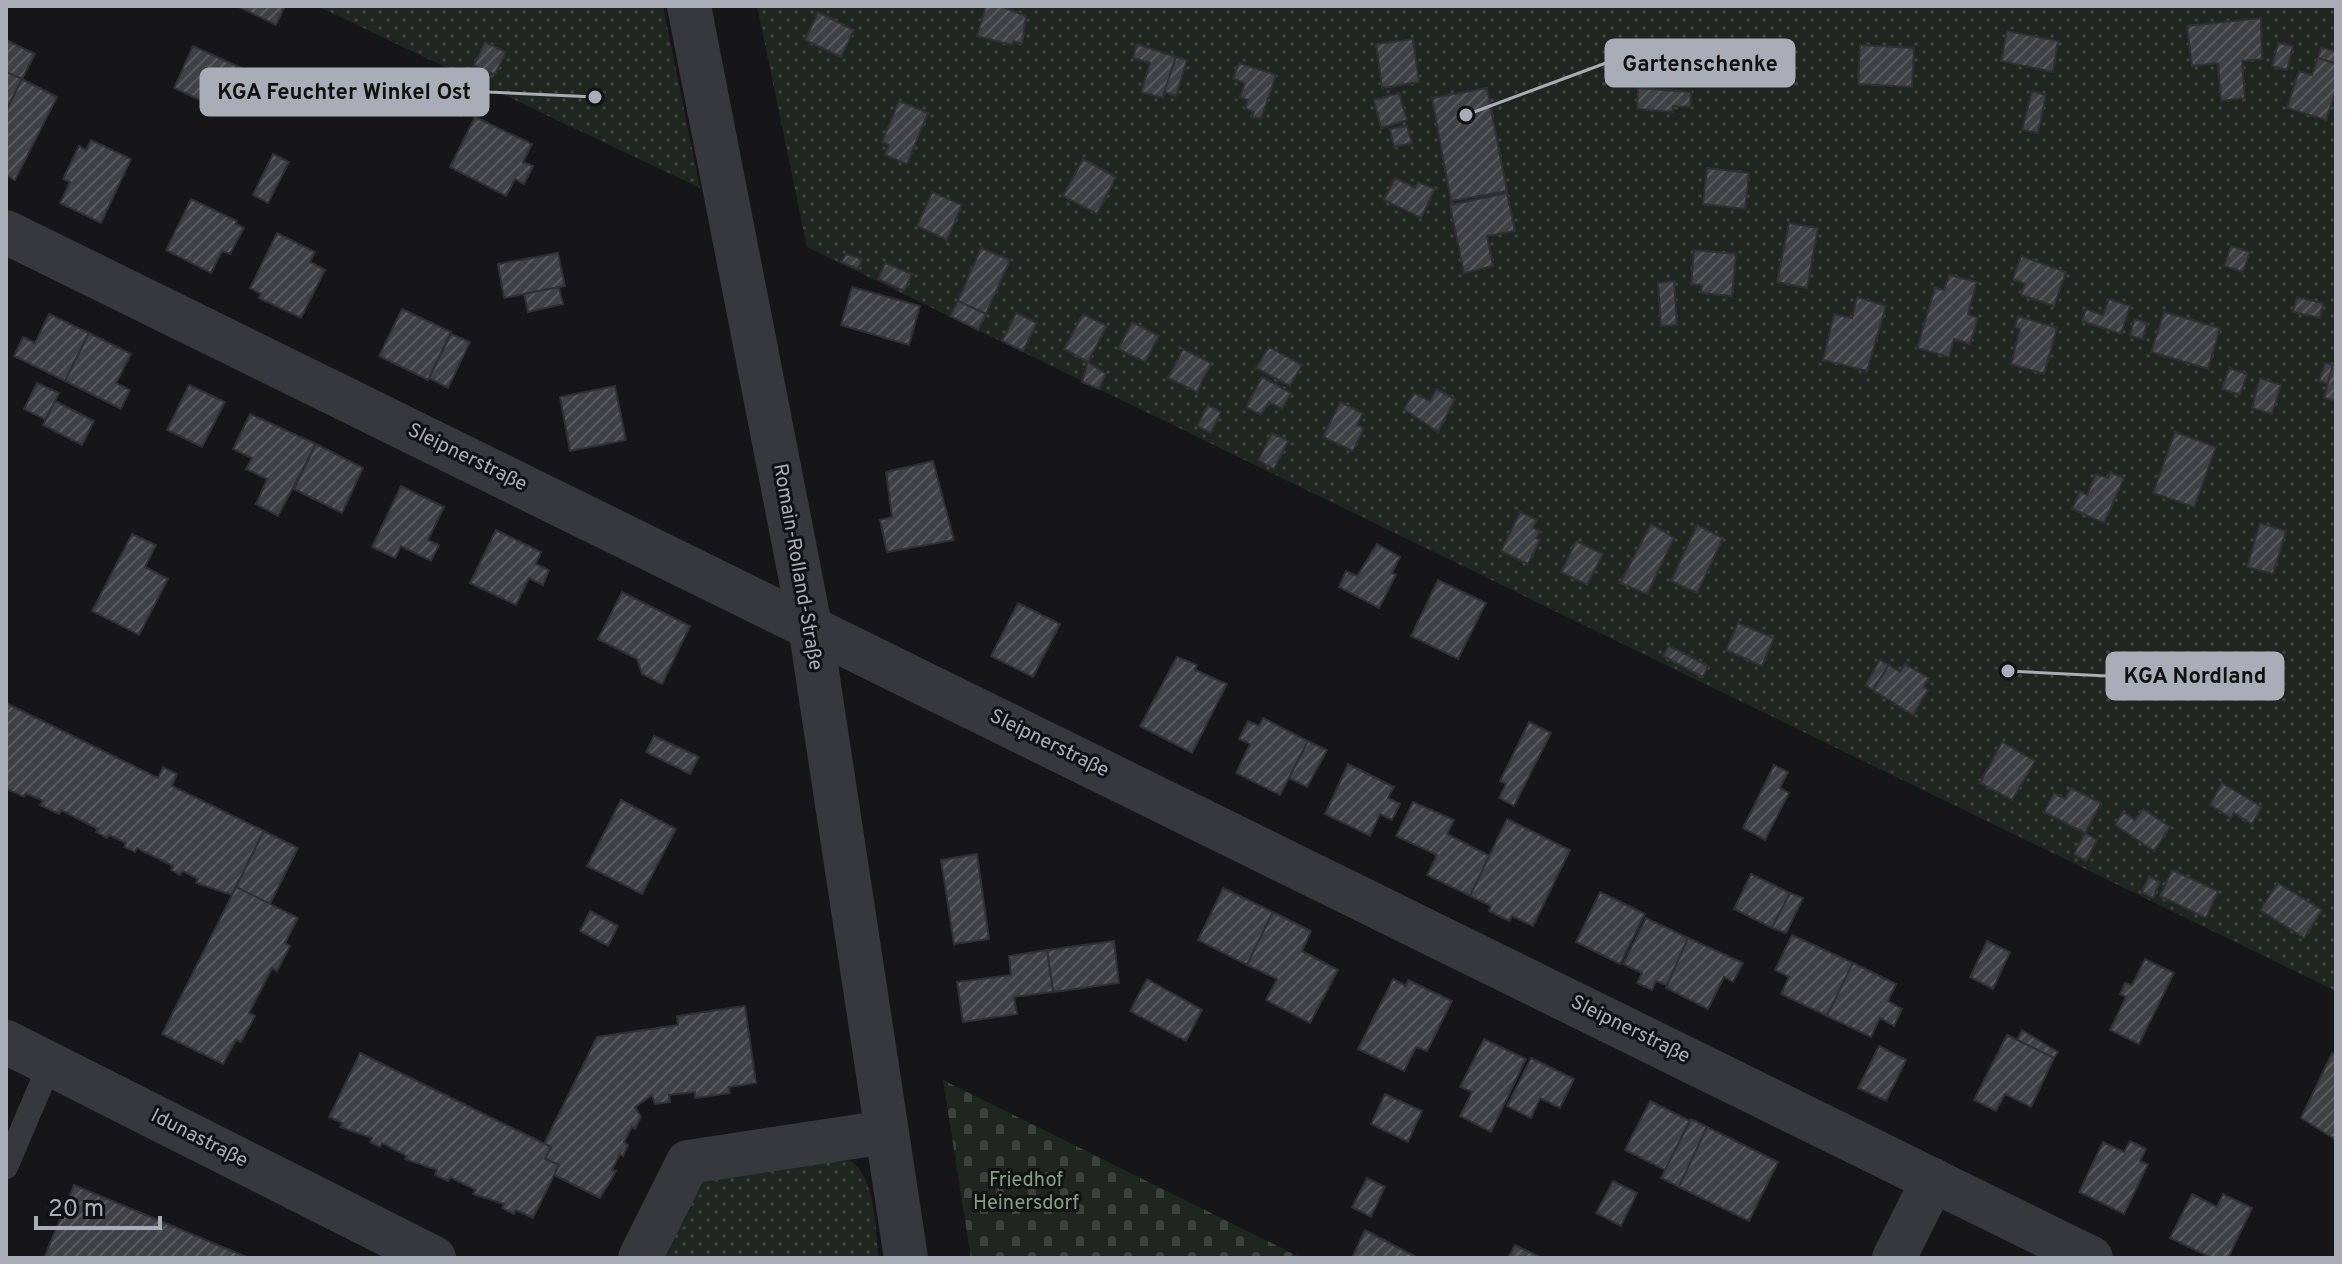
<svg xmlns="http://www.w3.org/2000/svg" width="2342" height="1264" font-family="Overpass,sans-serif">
	<defs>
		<pattern id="green-dots" width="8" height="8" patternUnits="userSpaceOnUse" patternTransform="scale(2)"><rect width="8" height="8" fill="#1e261f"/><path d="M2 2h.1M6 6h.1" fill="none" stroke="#3c433d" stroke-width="1.8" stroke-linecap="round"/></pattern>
		<pattern id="cemetery-stones" width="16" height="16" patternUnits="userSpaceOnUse" patternTransform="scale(2)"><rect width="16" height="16" fill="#1e261f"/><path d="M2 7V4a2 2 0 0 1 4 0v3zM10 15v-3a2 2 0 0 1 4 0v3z" fill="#3c433d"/></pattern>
		<pattern id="building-hatch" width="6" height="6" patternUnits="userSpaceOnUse" patternTransform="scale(2)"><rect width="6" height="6" fill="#404145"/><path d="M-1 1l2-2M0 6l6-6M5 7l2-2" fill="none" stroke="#595a5e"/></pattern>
	</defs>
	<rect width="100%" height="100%" fill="#161618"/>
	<!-- green -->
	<g fill="url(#green-dots)">
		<polygon points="317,6 663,6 700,188"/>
		<polygon points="757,6 2336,6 2336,991 807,247"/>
		<path d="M 846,1158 C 877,1173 874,1228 879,1258 L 662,1258 L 694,1187 L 706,1179 Z"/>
	</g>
	<!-- cemetery -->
	<polygon fill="url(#cemetery-stones)" points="943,1080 1302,1258 971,1258"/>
	<!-- building -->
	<g fill="url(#building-hatch)" stroke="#303034" stroke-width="2">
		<polygon points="237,6 285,6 276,25"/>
		<polygon points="986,6 1000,6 1026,16 1022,44 1014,41 1012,45 977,36"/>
		<polygon points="818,12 854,30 841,57 805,40"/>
		<polygon points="2261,18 2262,59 2242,61 2245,98 2221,101 2218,63 2192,66 2187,26"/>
		<polygon points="2007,31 2058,41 2053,72 2001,61"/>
		<polygon points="1413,39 1419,82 1382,88 1376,44"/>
		<polygon points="6,40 35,54 22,79 6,72"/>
		<polygon points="485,42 506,52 495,75 474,65"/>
		<polygon points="2278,43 2293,46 2287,70 2272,66"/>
		<polygon points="1137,44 1176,57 1163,98 1141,92 1150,63 1133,58"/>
		<polygon points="1860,45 1914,48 1912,87 1858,84"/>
		<polygon points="193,46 250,72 230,114 174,88"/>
		<polygon points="2321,47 2336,52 2336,64 2318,58"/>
		<polygon points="1176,57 1187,60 1176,96 1164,92"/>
		<polygon points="2318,58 2336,64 2336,90 2326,120 2287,108 2299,71 2312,75"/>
		<polygon points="1239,63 1276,75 1261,119 1252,117 1254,112 1245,108 1248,100 1240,97 1245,83 1233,79"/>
		<polygon points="427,70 472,91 461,116 429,101 427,105 412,98"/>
		<polygon points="6,72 22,79 6,111"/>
		<polygon points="22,79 57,97 15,180 6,175 6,111"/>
		<polygon points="1487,88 1507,191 1451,201 1432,98"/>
		<polygon points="1638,88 1691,92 1690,107 1673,106 1673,112 1637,109"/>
		<polygon points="2032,91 2046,95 2038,133 2022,130"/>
		<polygon points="1399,93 1407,120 1381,128 1374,100"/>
		<polygon points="899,101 928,113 907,164 885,155 889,145 882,142"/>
		<polygon points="475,117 532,144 523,162 533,166 524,184 515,179 506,196 450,167"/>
		<polygon points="1407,126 1412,143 1394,147 1390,129"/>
		<polygon points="91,140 131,159 101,223 60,203 70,182 63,179 79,146 86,150"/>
		<polygon points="273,154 289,162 268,203 253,195"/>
		<polygon points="1083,159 1116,177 1097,214 1063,196"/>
		<polygon points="1707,168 1749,173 1745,209 1703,204"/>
		<polygon points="1395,178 1415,188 1418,182 1435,189 1421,218 1384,200"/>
		<polygon points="932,192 962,205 947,240 917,226"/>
		<polygon points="1507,193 1515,231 1487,236 1493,266 1464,273 1450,205"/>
		<polygon points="191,199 237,221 236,224 244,228 230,254 222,251 211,273 166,250"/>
		<polygon points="1789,223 1818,228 1807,288 1777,282"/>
		<polygon points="277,233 315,252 310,262 325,270 301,318 259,298 261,294 250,288"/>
		<polygon points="2231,246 2250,252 2243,272 2224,266"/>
		<polygon points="981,248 1010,260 986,314 958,301"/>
		<polygon points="1694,250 1736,254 1732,296 1701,293 1702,285 1691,284"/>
		<polygon points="558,253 565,286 504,298 498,264"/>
		<polygon points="846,254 862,259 858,269 841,262"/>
		<polygon points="2021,256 2066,272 2054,306 2021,295 2025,284 2013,279"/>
		<polygon points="885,263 912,274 904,291 878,279"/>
		<polygon points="1949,275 1977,282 1968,314 1978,318 1970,344 1954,339 1949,357 1917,348 1935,288 1944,290"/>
		<polygon points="1674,281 1677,325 1661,326 1658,283"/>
		<polygon points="559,287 563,304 528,312 524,294"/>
		<polygon points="852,287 920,306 909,345 841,325"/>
		<polygon points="1857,297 1886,306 1867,371 1823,360 1834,314 1852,318"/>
		<polygon points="2297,297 2323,303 2320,318 2293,312"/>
		<polygon points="2109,299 2130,306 2121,334 2082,321 2086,309 2103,315"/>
		<polygon points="958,301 986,314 978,330 950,316"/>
		<polygon points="402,309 451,332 428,380 379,356"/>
		<polygon points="2164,312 2220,328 2208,369 2151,352"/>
		<polygon points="1016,313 1037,323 1023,351 1002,341"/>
		<polygon points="49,314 89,333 65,381 14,356 23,337 35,343"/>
		<polygon points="1083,314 1107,326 1088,362 1064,349"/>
		<polygon points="2018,316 2057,328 2044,374 2011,364 2020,329 2015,327"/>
		<polygon points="2134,319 2147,323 2143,339 2130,336"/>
		<polygon points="1132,322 1159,336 1145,362 1118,349"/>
		<polygon points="89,333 131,354 116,383 130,390 121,409 65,381"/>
		<polygon points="451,334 470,342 448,388 429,378"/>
		<polygon points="1269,347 1302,365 1290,386 1256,368"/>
		<polygon points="1183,349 1211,363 1197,392 1168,378"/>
		<polygon points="1088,362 1106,374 1099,389 1082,382"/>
		<polygon points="2325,363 2333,365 2328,384 2319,381"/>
		<polygon points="2333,365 2336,366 2336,401 2324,398"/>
		<polygon points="2229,368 2247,374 2240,395 2222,389"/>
		<polygon points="1262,377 1291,393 1282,409 1269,402 1261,415 1246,407"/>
		<polygon points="2260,378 2281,385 2272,414 2252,408"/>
		<polygon points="37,383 59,393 46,420 24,409"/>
		<polygon points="189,385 225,402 202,447 167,430"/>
		<polygon points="615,386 626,440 570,451 560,397"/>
		<polygon points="1436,389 1455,399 1438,432 1404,409 1414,393 1430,401"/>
		<polygon points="55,401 94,421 82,445 43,425"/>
		<polygon points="1340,402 1363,413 1357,425 1364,428 1353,451 1323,437"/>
		<polygon points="1208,405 1221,412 1211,433 1197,426"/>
		<polygon points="250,414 316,444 278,516 256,504 267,479 246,469 252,458 233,449"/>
		<polygon points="2175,432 2216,447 2194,507 2153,493"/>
		<polygon points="1272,433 1288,441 1274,469 1258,460"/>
		<polygon points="316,444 363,468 342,513 294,489"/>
		<polygon points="933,461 954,540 887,552 880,520 892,517 886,472"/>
		<polygon points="2110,472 2124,478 2104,523 2072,509 2080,491 2087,495 2096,474 2108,478"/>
		<polygon points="401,486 444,507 428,540 439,545 431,561 401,546 395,558 372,547"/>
		<polygon points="1520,512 1537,520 1533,528 1540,531 1536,538 1540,540 1528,564 1501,551"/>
		<polygon points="2260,523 2286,531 2273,574 2247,567"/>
		<polygon points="1651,524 1674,538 1647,594 1620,583"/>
		<polygon points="1697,525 1723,538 1697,593 1671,581"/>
		<polygon points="496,530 541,552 536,564 549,570 543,585 529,578 516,605 470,583"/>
		<polygon points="132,534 156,545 145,567 168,579 139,635 92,611"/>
		<polygon points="1576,541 1603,554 1587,585 1561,572"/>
		<polygon points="1377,544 1400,557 1392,573 1396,575 1379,608 1339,587 1346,571 1357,576"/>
		<polygon points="1438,580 1486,603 1458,659 1411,636"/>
		<polygon points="622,592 690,626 662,684 642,674 637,659 598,639"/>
		<polygon points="1018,603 1060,624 1033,677 991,656"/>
		<polygon points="1738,623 1774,638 1762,666 1726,650"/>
		<polygon points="1669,646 1708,666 1703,677 1663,656"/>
		<polygon points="1177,657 1197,665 1195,670 1227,684 1192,753 1140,726"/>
		<polygon points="1880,660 1889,665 1873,690 1865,685"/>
		<polygon points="1905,664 1929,678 1924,687 1928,690 1913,715 1873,690 1889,665 1900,672"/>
		<polygon points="6,703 158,778 163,767 177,774 172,786 264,831 232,895 196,883 198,879 183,871 180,875 171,870 173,866 137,848 135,852 124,847 126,843 109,835 107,838 96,832 98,829 61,810 59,814 40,805 43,801 26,793 24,797 7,789"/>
		<polygon points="1263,718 1308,741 1280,795 1236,773 1250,744 1239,739 1248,721 1259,726"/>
		<polygon points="1529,722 1551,733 1514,806 1499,798 1506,784 1500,781"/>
		<polygon points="654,736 699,757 690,774 646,752"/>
		<polygon points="1308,741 1327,750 1307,787 1289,778"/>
		<polygon points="2002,742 2035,761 2012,800 1980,783"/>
		<polygon points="1348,764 1394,787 1388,798 1400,804 1392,820 1380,814 1370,836 1325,814"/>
		<polygon points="1774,765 1788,772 1780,788 1789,793 1765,840 1743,828"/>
		<polygon points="2222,783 2262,807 2252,824 2234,813 2231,818 2210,805"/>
		<polygon points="2071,788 2101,803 2085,833 2044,812 2054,793 2065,799"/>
		<polygon points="621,800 676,829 642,894 587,866"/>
		<polygon points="1413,802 1454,820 1447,834 1490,856 1470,896 1427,875 1437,855 1396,836"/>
		<polygon points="2143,809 2170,827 2154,851 2115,825 2123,812 2135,820"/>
		<polygon points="1507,819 1570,850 1533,926 1512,916 1509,921 1489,911 1491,906 1470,896"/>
		<polygon points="264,831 298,848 270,904 236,887"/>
		<polygon points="2085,833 2097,840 2086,861 2074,854"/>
		<polygon points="977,854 989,939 954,944 941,860"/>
		<polygon points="2172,870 2218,891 2206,918 2160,896"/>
		<polygon points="1751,874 1790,893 1772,928 1734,909"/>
		<polygon points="2149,876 2160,882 2153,898 2142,892"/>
		<polygon points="2278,883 2322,910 2304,938 2260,910"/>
		<polygon points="236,887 298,918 285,943 290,946 277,971 272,968 249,1013 255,1016 241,1042 236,1040 223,1064 162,1034"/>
		<polygon points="1223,888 1273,912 1247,965 1198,940"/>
		<polygon points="1600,892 1645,914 1620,964 1576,942"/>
		<polygon points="1790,893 1803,898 1786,933 1772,928"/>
		<polygon points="590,911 618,926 608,946 580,931"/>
		<polygon points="1273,912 1311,931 1302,951 1338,970 1310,1023 1266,1000 1277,979 1247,965"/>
		<polygon points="1646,918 1688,938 1667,985 1656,981 1652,990 1637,983 1642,973 1623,964"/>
		<polygon points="1792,935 1853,963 1827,1016 1781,994 1789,977 1775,970"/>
		<polygon points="1688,938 1743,963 1733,982 1724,977 1708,1009 1666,988"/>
		<polygon points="1114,941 1119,983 1053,992 1047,950"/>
		<polygon points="1987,941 2010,952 1993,989 1970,977"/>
		<polygon points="1047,950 1053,992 1014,997 1017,1014 963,1022 957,982 1011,975 1009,956"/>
		<polygon points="2145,959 2174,973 2139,1044 2110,1030 2126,997 2120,994 2125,983 2132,985"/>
		<polygon points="1853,963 1896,984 1888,1001 1902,1009 1894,1026 1880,1018 1871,1037 1827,1016"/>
		<polygon points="1147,979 1202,1010 1186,1041 1130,1011"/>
		<polygon points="1393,979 1406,986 1408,980 1452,1001 1427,1051 1416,1047 1404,1071 1358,1049"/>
		<polygon points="745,1006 756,1083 729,1087 730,1093 695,1098 695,1092 669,1095 670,1102 655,1104 652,1095 635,1107 641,1117 635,1129 632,1127 624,1142 628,1145 623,1156 620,1154 612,1170 616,1171 600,1198 554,1175 559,1165 545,1159 551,1147 544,1144 597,1037 678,1025 677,1016"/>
		<polygon points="2022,1030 2058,1052 2054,1058 2017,1040"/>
		<polygon points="2007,1035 2054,1058 2031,1107 2005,1094 1996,1111 1974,1100"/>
		<polygon points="1484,1039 1526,1059 1491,1132 1460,1116 1472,1092 1460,1087"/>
		<polygon points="1879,1046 1906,1060 1886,1101 1858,1088"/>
		<polygon points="360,1053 551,1147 545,1159 559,1165 533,1218 516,1210 514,1214 502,1208 504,1204 473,1194 476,1190 450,1177 448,1181 435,1175 437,1170 405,1159 407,1156 382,1143 380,1147 370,1142 372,1138 340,1127 342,1123 329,1117"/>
		<polygon points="2332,1053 2336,1055 2336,1140 2301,1118"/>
		<polygon points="1531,1058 1574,1079 1560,1108 1540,1098 1531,1118 1507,1106"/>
		<polygon points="1385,1094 1422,1111 1408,1142 1371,1124"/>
		<polygon points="1650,1101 1690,1121 1665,1170 1625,1150"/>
		<polygon points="1691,1119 1707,1127 1679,1187 1661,1178"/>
		<polygon points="1707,1127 1778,1162 1749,1221 1679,1187"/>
		<polygon points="2130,1141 2146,1149 2140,1161 2148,1164 2124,1214 2079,1192 2103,1142 2124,1152"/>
		<polygon points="1367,1178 1385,1187 1371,1217 1352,1207"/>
		<polygon points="1613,1181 1637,1193 1621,1226 1596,1213"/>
		<polygon points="74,1185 249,1258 44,1258"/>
		<polygon points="2192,1194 2217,1207 2223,1194 2252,1208 2228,1258 2212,1258 2170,1238"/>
		<polygon points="1365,1230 1414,1256 1413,1258 1352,1258"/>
		<polygon points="1515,1245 1542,1258 1508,1258"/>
	</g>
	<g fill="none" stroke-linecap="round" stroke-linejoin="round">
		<!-- service -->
		<polyline stroke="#37383d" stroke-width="24" points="6,1167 50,1064"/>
		<!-- minor -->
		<g stroke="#37383d" stroke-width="44">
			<polyline points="689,6 810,626 906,1258"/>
			<polyline points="6,232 2091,1258"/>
			<polyline points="6,1042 434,1258"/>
			<polyline points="640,1258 688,1162 886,1132"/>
			<polyline points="1894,1258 1933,1180"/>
		</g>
	</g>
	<g text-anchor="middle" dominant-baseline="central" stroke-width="6" stroke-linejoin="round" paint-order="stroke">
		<!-- street labels -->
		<g font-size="20" fill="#a8adb8" stroke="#111113">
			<text transform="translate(467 458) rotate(26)">Sleipnerstraße</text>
			<text transform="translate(797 567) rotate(80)">Romain-Rolland-Straße</text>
			<text transform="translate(1049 744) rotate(26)">Sleipnerstraße</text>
			<text transform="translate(1630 1030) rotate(26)">Sleipnerstraße</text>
			<text transform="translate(199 1139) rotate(27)">Idunastraße</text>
		</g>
		<!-- park labels -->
		<g font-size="20" fill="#7fa381" stroke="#111113">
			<text x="1026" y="1181">Friedhof<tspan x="1026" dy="23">Heinersdorf</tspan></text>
		</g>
	</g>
	<!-- callouts -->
	<path fill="none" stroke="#a8adb8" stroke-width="3" d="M1466 115L1606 63M595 97L488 92M2008 671L2107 676"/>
	<g fill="#a8adb8" stroke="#111113" stroke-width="3">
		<circle cx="1466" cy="115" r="8"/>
		<circle cx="595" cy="97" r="8"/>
		<circle cx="2008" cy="671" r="8"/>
	</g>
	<g fill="#a8adb8" stroke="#a8adb8" stroke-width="3">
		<rect x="1606" y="40" width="188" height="46" rx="8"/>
		<rect x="201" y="69" width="287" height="46" rx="8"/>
		<rect x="2107" y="653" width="176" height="46" rx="8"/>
	</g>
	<g font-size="22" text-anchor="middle" font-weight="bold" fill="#111">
		<text x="1700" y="71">Gartenschenke</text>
		<text x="344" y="99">KGA Feuchter Winkel Ost</text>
		<text x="2195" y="683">KGA Nordland</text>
	</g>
	<!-- border -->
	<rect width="2342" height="1264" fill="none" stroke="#a8adb8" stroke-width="16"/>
	<!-- scale -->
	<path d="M36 1216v12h124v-12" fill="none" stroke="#a8adb8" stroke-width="4"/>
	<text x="48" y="1216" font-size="24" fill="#a8adb8" stroke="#111113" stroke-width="6" paint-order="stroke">20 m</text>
</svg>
